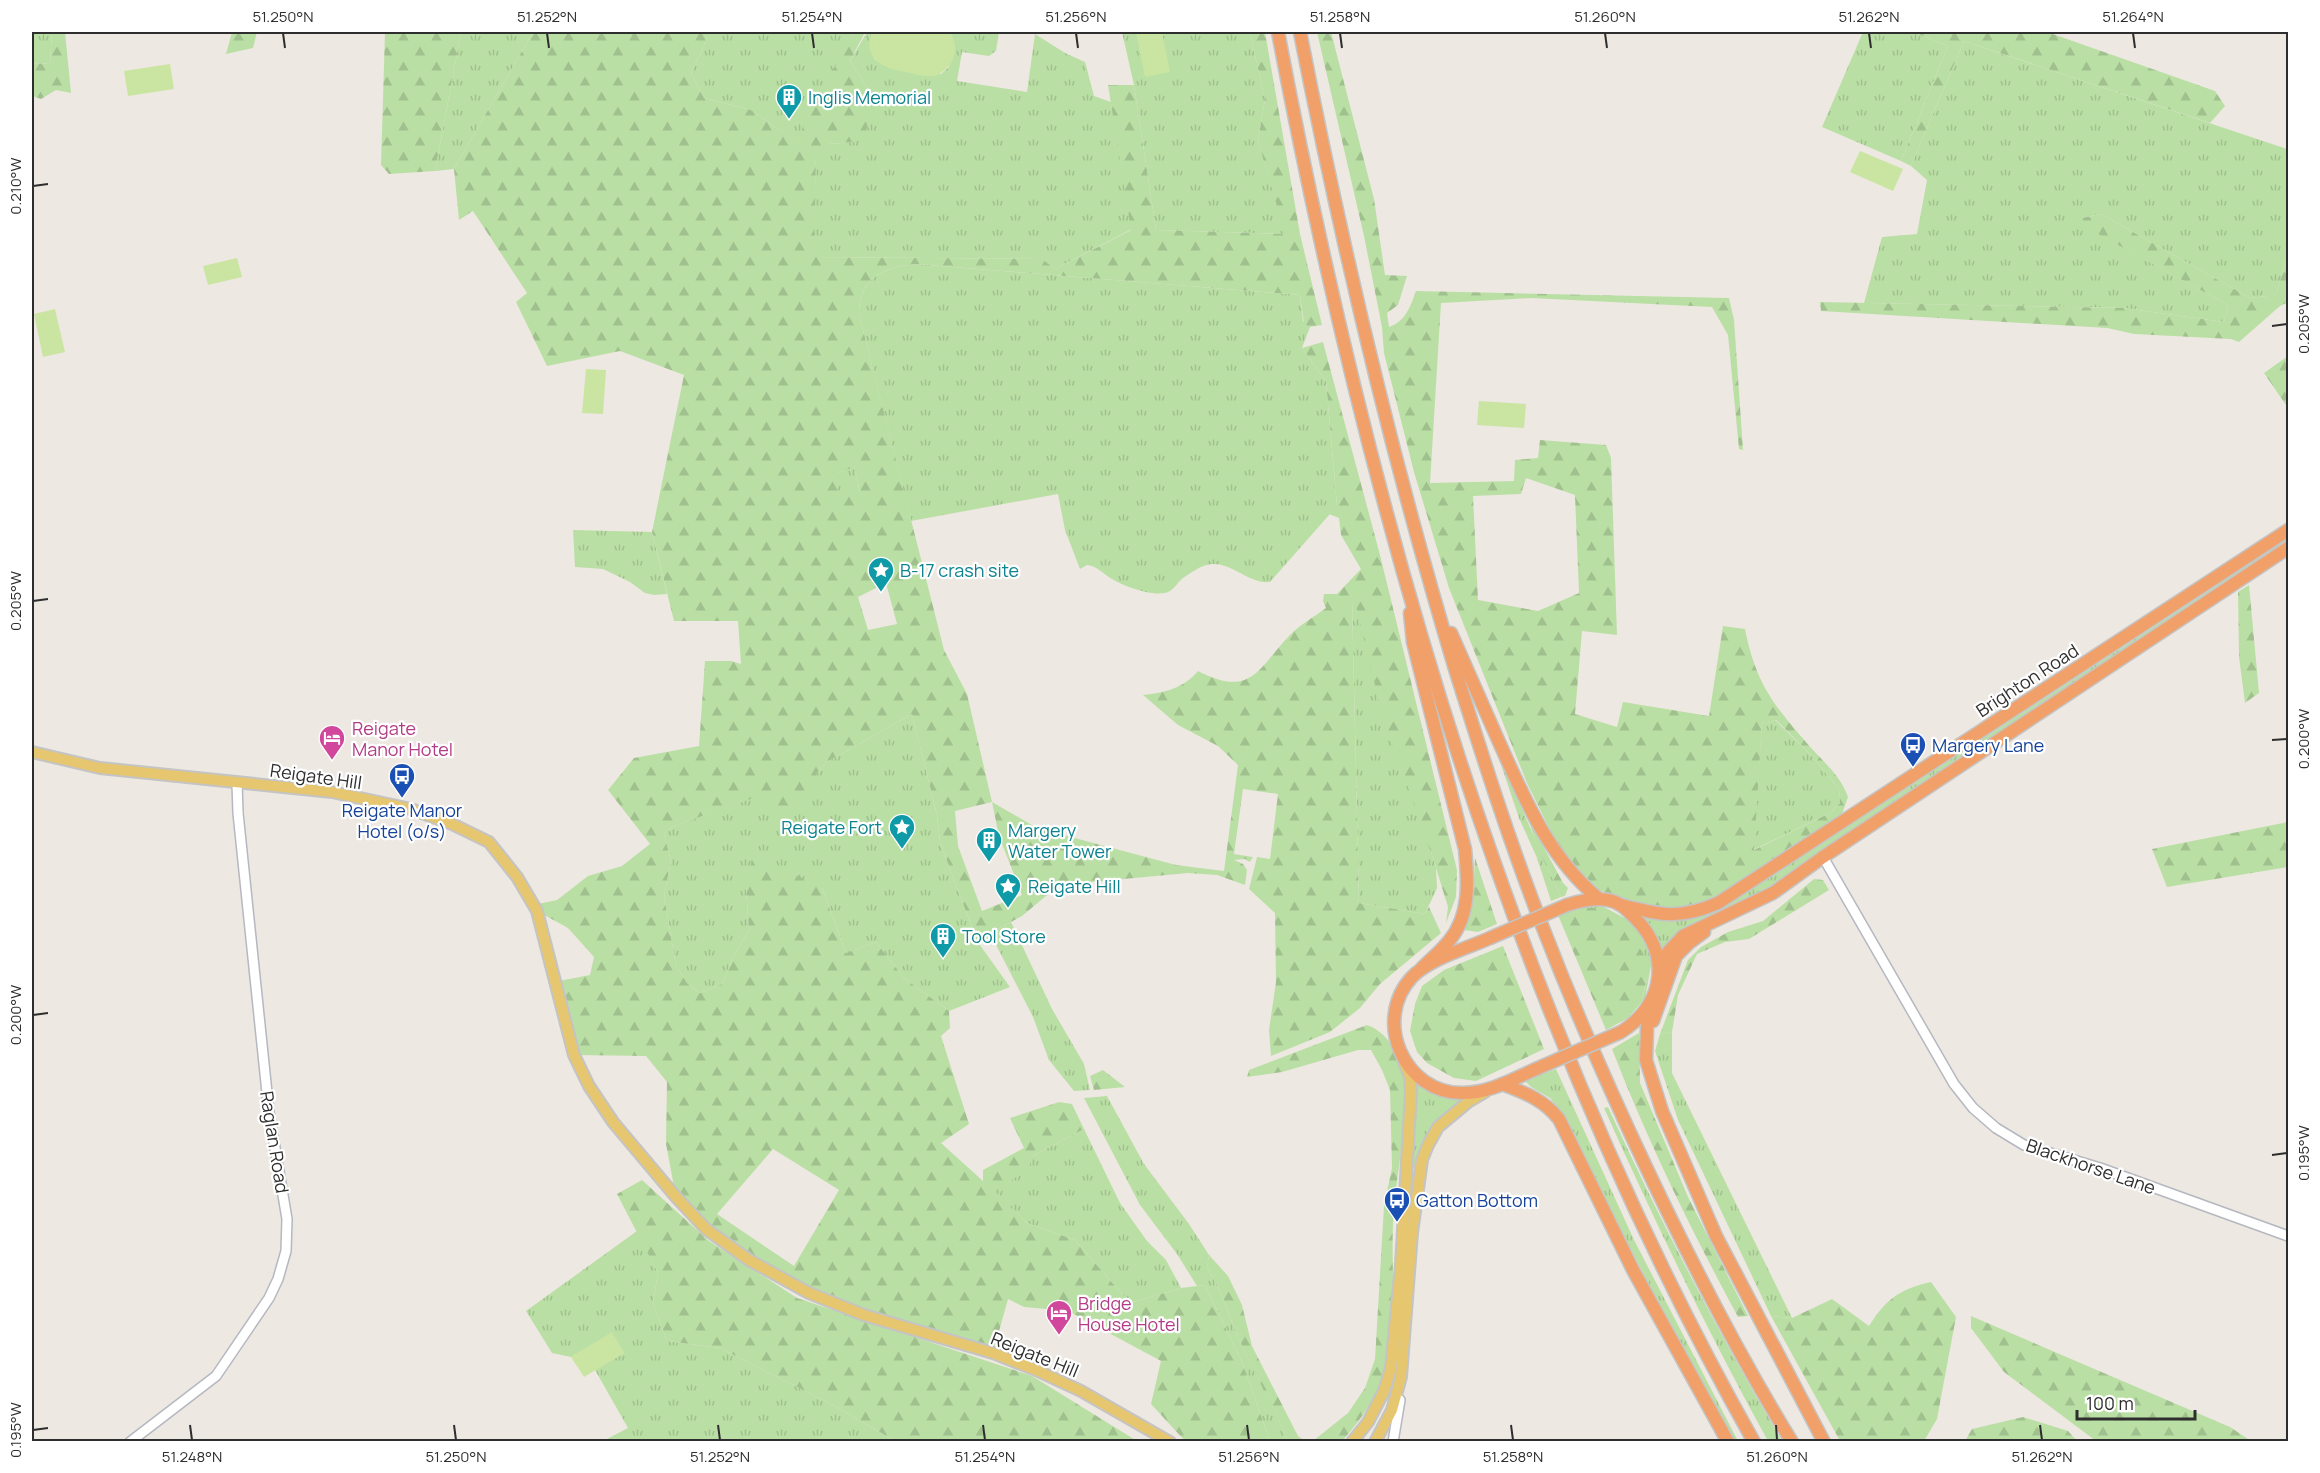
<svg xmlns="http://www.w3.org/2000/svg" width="2320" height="1473" font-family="Manrope,sans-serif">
	<defs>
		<pattern id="grass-tufts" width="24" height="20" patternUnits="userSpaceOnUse" patternTransform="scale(1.5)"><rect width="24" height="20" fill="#badfa4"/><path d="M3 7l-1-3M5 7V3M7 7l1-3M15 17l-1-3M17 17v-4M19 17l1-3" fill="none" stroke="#a0c08e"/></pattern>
		<pattern id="forest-firs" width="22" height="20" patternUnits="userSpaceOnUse" patternTransform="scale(1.5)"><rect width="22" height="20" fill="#badfa4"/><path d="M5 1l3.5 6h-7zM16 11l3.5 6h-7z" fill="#a0c08e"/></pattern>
	</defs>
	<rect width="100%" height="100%" fill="#eee8e2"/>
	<!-- grass -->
	<g fill="url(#grass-tufts)">
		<polygon points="32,32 52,32 50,64 32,63"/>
		<polygon points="461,32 533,32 454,169 435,171"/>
		<polygon points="708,32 855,32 847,47 828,144 854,142 871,94 850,61 867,32 872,32 870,49 875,60 941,74 949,67 951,34 950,32 999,32 996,51 989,56 962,52 957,81 1027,92 1035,34 1065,53 1085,62 1094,96 1111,102 1132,229 1055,269 1041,259 813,257 816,156 751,110 704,98 691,73 708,37"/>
		<polygon points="1122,32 1250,32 1265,100 1258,140 1286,234 1156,230 1134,85"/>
		<polygon points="1863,32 1913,32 1948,46 1901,161 1822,127"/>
		<polygon points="1964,41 2287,149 2288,152 2288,252 2276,295 2250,298 2101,214 2082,218 2088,228 2228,305 2224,322 2124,308 1864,303 1882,237 1917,234 1927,180 1911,166"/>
		<path d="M 916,264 L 1300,295 L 1303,321 L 1310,327 L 1302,348 L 1326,381 L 1337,506 L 1270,582 C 1249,584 1233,563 1212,564 C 1201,565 1192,572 1183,578 C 1178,582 1175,588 1170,591 C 1157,599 1123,586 1112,579 C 1105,575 1100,569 1092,566 L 1087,565 L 1080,569 L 1065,530 L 1058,494 L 911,521 L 859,314 C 859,279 883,267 916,264 Z"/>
		<polygon points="854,466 860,493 838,493 838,473"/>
		<polygon points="573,530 652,532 667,594 654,595 645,593 630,582 603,569 575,567"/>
		<path d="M 2288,536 L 2288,542 L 1772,886 C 1757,892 1745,901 1730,909 C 1702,922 1676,924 1661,955 L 1642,917 C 1650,918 1658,920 1666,921 C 1698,924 1725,905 1751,890 L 2213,588 Z"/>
		<polygon points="1352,599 1356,605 1436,868 1437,888 1425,914 1359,903"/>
		<polygon points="912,714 937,815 940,842 977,941 1010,987 949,1011 904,978 876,942 846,953 822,888 746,889 749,930 733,957 722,984 700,993 687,983 676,966 664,896 671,861 664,834 674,826 770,791 812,786 817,773 827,762"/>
		<polygon points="1775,720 1812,756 1839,789 1840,803 1830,813 1753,850 1762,723"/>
		<path d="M 1493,741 C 1516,793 1537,846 1561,897 L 1551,901 L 1537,858 L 1519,818 Z"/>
		<polygon points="1585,905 1604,907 1630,921 1646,941 1652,960 1645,999 1641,1003 1647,980 1576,908"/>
		<polygon points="1011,922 1052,1009 1084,1064 1090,1090 1074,1091 1049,1060 1033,1017 990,933"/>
		<polygon points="1672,1032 1672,1073 1792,1318 1771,1316 1678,1120 1655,1051 1660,1034"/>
		<path d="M 1556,1069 L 1634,1240 L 1738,1441 L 1735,1441 C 1674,1337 1620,1229 1567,1121 L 1550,1098 L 1531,1087 L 1525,1081 Z"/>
		<polygon points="1419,1083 1432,1092 1463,1100 1440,1117 1422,1141 1415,1168 1412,1168 1416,1086"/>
		<path d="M 1107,1096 L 1144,1164 L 1189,1224 L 1209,1255 L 1207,1268 C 1223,1291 1229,1318 1241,1344 C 1257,1376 1274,1407 1287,1440 L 1286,1441 L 1270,1441 L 1242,1362 L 1205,1285 L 1197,1286 L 1177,1254 L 1140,1205 L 1084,1098 Z"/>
		<path d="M 1608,1107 C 1660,1221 1718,1333 1782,1441 L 1768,1441 C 1708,1333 1655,1222 1604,1108 Z"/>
		<polygon points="1084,1129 1120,1203 1147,1241 1166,1260 1181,1288 1130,1303 1075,1240 1027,1223 984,1182 1009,1182 1032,1156"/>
		<polygon points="637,1231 658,1273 653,1303 667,1341 720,1348 835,1406 895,1441 603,1441 628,1428 595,1370 624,1353 612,1333 571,1357 552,1353 526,1311"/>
	</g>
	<!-- forest -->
	<g fill="url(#forest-firs)" fill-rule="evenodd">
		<polygon points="52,32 65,32 71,93 56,90 41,99 32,96 32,63 50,64"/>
		<polygon points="232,32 257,32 253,48 226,54"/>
		<polygon points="385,32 461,32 435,171 389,174 381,165"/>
		<path d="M 533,32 L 708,32 L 708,37 L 691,73 L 704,98 L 751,110 L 814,154 L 801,137 L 806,115 L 855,32 L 865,32 L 850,61 L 871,94 L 866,133 L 854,142 L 828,144 L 816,156 L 814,257 L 1042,259 L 1055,269 L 1131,230 L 1108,85 L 1134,85 L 1156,230 L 1285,234 L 1258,140 L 1265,100 L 1250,32 L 1265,32 L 1300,234 L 1322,325 L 1309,327 L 1304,323 L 1300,295 L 916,264 C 883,267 859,279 859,314 L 944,650 L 967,694 L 992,802 L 1037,828 L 1176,865 L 1224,871 L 1238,765 L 1218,746 L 1178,725 L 1143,695 C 1164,693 1184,688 1198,671 C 1251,698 1257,670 1289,636 C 1299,625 1314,617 1326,608 L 1323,601 L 1324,594 L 1337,594 L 1361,569 L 1341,535 L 1339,518 L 1329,514 L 1337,505 L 1326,381 L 1302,348 L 1323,342 L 1380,555 L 1457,870 L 1456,897 L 1446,923 L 1448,907 L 1433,858 L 1382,714 L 1356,606 L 1352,600 L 1359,903 L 1425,914 L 1429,907 L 1441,933 L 1380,984 L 1360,1008 L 1330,1032 L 1271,1056 L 1269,1030 L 1276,982 L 1275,913 L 1249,889 L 1257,857 L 1270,859 L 1278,794 L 1243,789 L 1234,854 L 1253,857 L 1250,862 L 1245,859 L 1234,860 L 1243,864 L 1247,870 L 1245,885 L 1217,875 L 1188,873 L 1059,885 L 1022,916 L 990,933 L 987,940 L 982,942 L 977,941 L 940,842 L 937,815 L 912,714 L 827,762 L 817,773 L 806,813 L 778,807 L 770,792 L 674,826 L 664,834 L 671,861 L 664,896 L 676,966 L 687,983 L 700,993 L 722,984 L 733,957 L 749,930 L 746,889 L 753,853 L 822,888 L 846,953 L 876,942 L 904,978 L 949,1011 L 950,1028 L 941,1036 L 969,1124 L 941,1143 L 983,1181 L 983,1170 L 1024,1148 L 1010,1118 L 1059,1102 L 1072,1104 L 1084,1129 L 1032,1156 L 1029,1168 L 1009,1182 L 985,1182 L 1027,1223 L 1075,1240 L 1130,1303 L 1181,1288 L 1205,1285 L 1242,1362 L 1270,1441 L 1185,1441 L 1151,1404 L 1161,1361 L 1068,1311 L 1024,1307 L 1008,1299 L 993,1353 L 864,1315 L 749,1260 L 676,1197 L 666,1144 L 667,1082 L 646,1056 L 574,1055 L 559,981 L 590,975 L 594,957 L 568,928 L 537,911 L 538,904 L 557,900 L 588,876 L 622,866 L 650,844 L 608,790 L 634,758 L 699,746 L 705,661 L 731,661 L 741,664 L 738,621 L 674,621 L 652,532 L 684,375 L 620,351 L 547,366 L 516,302 L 527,293 L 473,211 L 459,220 L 454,169 ZM 854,467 L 860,492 L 838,493 L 838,473 ZM 886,583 L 897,624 L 868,630 L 858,597 ZM 992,802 L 999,836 L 1022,895 L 982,911 L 958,846 L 955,811 ZM 773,1149 L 839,1190 L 794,1266 L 717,1214 Z"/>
		<path d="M 1317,32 L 1331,32 L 1374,199 L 1385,275 L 1407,276 L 1398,305 L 1387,313 L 1389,327 C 1406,321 1410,307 1416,291 L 1729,298 L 1734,320 L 1743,450 L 1739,449 L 1728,335 L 1712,307 L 1531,298 L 1441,303 L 1430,483 L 1514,481 L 1515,460 L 1538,458 L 1540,440 L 1606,445 L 1611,458 L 1617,635 L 1582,631 L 1575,714 L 1617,727 L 1623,702 L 1709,716 L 1723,626 L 1745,629 C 1756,685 1775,707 1812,749 C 1826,764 1841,777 1848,797 L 1841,817 L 1760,868 L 1715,900 L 1677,910 L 1655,908 L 1627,901 L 1599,890 L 1583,876 L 1556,842 L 1527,783 L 1449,588 L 1414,472 L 1384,353 L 1382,327 L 1364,236 ZM 1526,478 L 1575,495 L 1579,593 L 1538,611 L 1478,600 L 1473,496 L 1521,494 ZM 1776,720 L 1812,756 L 1839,789 L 1840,803 L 1830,813 L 1754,850 L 1762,723 Z"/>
		<polygon points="1913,32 2047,32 2215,91 2225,106 2210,123 1964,41 1911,166 1901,161 1948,46"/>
		<polygon points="2101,214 2250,298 2276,295 2288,252 2288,302 2280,306 2239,342 2231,339 2134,334 2107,328 1821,311 1820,302 2124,308 2224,322 2228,305 2087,228 2082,218"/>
		<polygon points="2288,356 2288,408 2264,373"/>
		<polygon points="2249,585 2259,693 2245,703 2239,657 2238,592"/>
		<polygon points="1527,816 1563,883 1568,888 1565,896 1561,897 1538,848"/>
		<polygon points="2288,822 2288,867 2167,887 2152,849"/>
		<polygon points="1475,858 1497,924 1478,932 1464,930 1473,898"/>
		<polygon points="1814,879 1823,880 1829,890 1749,939 1725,942 1697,954 1678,995 1672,1032 1660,1034 1688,960 1701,947 1728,932 1763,921"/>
		<polygon points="1576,908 1599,908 1630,931 1646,959 1647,979 1641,1003 1628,1018 1606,1030 1558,915"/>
		<polygon points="1503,946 1544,1049 1476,1081 1454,1078 1427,1063 1417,1052 1410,1031 1415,1004 1422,986 1444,970"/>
		<path d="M 1367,1025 C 1391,1033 1404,1063 1405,1088 C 1407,1132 1395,1178 1393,1223 C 1391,1270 1398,1329 1384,1373 C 1376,1399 1361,1419 1344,1439 L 1341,1441 L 1313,1441 L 1348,1413 L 1365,1388 L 1375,1359 L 1384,1206 L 1392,1168 L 1390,1090 L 1382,1070 L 1371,1050 L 1358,1050 L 1282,1072 L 1247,1077 L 1249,1070 Z"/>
		<path d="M 1639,1033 L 1640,1083 L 1688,1197 L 1748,1316 L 1738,1317 C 1691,1230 1648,1142 1612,1049 Z"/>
		<polygon points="1103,1070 1125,1087 1094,1090 1090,1076"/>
		<polygon points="642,1180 709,1241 797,1298 1032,1376 1137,1441 895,1441 835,1406 720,1348 667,1341 653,1303 658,1273 617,1194"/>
		<path d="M 1209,1255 L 1228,1276 L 1242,1305 L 1252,1346 L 1298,1436 L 1305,1441 L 1286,1441 L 1287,1440 C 1274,1407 1256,1376 1241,1344 C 1229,1318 1223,1291 1207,1268 Z"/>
		<path d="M 1931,1282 L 1956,1317 L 1937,1419 L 1924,1441 L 1840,1441 L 1771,1316 L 1792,1318 L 1832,1299 L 1869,1326 C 1886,1299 1900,1289 1931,1282 Z"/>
		<polygon points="1971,1316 2230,1427 2251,1441 2096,1441 2004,1372 1971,1328"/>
		<polygon points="2023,1417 2068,1431 2077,1441 1965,1441 1972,1429"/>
	</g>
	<!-- pitch -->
	<g fill="#cae5a1">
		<path d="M 872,32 L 950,32 C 961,49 954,68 935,76 C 926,77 919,75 910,73 C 887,69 861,62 872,32 Z"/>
		<polygon points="1136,32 1162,32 1170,72 1145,77"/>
		<polygon points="170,64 174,89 128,96 124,71"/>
		<polygon points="1860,151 1903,169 1893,191 1850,172"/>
		<polygon points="237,258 242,277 208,285 203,266"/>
		<polygon points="55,309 65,352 43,357 34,314"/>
		<polygon points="586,369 606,370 603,414 582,413"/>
		<polygon points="1479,401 1526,404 1524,428 1477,425"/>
		<polygon points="612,1332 624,1353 584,1377 571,1357"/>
	</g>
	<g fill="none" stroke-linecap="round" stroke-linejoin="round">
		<!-- secondary casing -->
		<g stroke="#b5b8c0" stroke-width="12">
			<g id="secondary">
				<polyline points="1823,857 1954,1084 1973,1108 1996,1128 2024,1145 2100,1168 2288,1236"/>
				<polyline points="130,1442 216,1376 269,1298 278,1279 286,1251 287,1219 269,1112 238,813 237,783"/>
				<polyline points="1393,1442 1400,1400"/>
			</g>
		</g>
		<!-- primary casing -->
		<g stroke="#c4c4c4" stroke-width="14">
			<g id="primary">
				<polyline points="32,752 100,768 332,792 411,809 452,824 489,842 517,877 537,911 574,1055 589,1086 613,1122 676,1197 706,1229 749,1260 809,1293 864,1315 993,1353 1036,1370 1081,1391 1170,1442"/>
				<polyline points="1352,1442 1368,1422 1384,1391 1391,1368 1401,1265 1411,1091 1410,1077 1404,1062"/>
				<polyline points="1375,1442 1392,1410 1401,1377 1412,1233 1422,1160 1428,1145 1438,1127 1468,1102 1485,1092"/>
			</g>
		</g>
		<!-- highway casing -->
		<g stroke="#c4c4c4" stroke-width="15">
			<g id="highway">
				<path d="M 1278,32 C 1370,519 1509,1007 1754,1442"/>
				<path d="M 1300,32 C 1342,247 1392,459 1455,669 C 1483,758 1511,847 1545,933 C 1576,1013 1610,1091 1647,1169 C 1691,1262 1738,1354 1792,1442"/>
				<path d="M 1410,613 L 1413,642 L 1465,849 C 1468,880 1471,915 1449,941 C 1441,951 1431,959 1422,968"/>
				<path d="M 1451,633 C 1467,669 1483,706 1499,742 C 1525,800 1549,858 1599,899"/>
				<path d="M 1567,905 C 1580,901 1595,898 1608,900 C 1620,902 1627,910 1635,918 C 1672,955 1664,1005 1621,1032"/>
				<path d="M 1621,905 C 1661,915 1679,920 1718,903 L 2288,530"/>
				<path d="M 1490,938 C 1468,948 1429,959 1412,977 C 1372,1020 1404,1094 1463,1093 C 1490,1093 1513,1079 1536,1069"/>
				<polyline points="1660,970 1668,952 1683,936 1773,893 1823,857 2288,548"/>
				<polyline points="1651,1002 1647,1028 1646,1060 1662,1111 1716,1236 1824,1442"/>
				<polyline points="1653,1021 1676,956 1689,943 1704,932"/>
				<path d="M 1502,1084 C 1525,1093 1543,1099 1559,1119 L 1633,1270 L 1728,1442"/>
			</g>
		</g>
		<!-- secondary -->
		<use href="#secondary" stroke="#fff" stroke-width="9"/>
		<!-- primary -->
		<use href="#primary" stroke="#e6c66f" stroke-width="10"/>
		<!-- highway -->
		<use href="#highway" stroke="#f1a06a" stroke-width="12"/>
		<!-- highway-bridge casing -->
		<g stroke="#c4c4c4" stroke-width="15" stroke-linecap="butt">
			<g id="highway-bridge">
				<polyline points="1490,938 1567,905"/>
				<polyline points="1536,1069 1621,1032"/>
			</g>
		</g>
		<!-- highway-bridge -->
		<use href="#highway-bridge" stroke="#f1a06a" stroke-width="12"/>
	</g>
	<!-- ticks -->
	<path fill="none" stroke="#2e2e2e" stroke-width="2" d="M 283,33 L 285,48M 547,33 L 549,48M 812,33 L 814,48M 1076,33 L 1078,48M 1340,33 L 1342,48M 1605,33 L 1607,48M 1869,33 L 1871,48M 2133,33 L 2135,48M 33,186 L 48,184M 2272,326 L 2287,324M 33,601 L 48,599M 2272,740 L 2287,739M 33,1015 L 48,1013M 2272,1155 L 2287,1153M 190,1425 L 192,1440M 454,1425 L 456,1440M 718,1425 L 720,1440M 983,1425 L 985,1440M 1247,1425 L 1249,1440M 1511,1425 L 1513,1440M 1776,1425 L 1777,1440M 2040,1425 L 2042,1440M 33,1430 L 48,1428"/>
	<!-- icons -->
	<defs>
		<g id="building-pin" transform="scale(1.35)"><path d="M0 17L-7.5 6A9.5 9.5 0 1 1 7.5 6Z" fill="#0f9aa8" stroke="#fff"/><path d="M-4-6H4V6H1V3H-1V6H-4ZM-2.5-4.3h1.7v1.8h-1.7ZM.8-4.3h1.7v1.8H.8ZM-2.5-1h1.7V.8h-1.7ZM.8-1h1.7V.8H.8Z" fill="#fff"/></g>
		<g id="sight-pin" transform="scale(1.35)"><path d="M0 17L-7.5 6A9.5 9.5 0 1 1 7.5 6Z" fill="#0f9aa8" stroke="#fff"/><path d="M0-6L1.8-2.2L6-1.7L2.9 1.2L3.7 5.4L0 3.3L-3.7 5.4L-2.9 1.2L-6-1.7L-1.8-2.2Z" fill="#fff"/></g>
		<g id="hotel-pin" transform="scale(1.35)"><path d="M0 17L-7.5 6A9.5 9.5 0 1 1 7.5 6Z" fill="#d1479c" stroke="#fff"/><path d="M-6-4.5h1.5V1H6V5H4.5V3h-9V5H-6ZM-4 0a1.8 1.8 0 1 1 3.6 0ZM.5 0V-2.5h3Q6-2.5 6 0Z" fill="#fff"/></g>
		<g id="bus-pin" transform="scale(1.35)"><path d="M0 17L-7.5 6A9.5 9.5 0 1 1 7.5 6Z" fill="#1a4fb4" stroke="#fff"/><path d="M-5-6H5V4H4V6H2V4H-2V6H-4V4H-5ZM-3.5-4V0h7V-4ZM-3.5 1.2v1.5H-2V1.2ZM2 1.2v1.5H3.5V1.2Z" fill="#fff"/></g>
	</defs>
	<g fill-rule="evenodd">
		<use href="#building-pin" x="789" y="97"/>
		<use href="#sight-pin" x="881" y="570"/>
		<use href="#hotel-pin" x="332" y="738"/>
		<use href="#bus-pin" x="1913" y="745"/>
		<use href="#bus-pin" x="402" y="776"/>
		<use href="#sight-pin" x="902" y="827"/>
		<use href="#building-pin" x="989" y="840"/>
		<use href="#sight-pin" x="1008" y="886"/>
		<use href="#building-pin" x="943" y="936"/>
		<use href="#bus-pin" x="1397" y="1200"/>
		<use href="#hotel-pin" x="1059" y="1313"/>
	</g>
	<g text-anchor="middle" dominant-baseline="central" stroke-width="4.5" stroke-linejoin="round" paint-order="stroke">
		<!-- culture labels -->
		<g font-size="18" fill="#0d838f" stroke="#fff" text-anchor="start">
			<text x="808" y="97">Inglis Memorial</text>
			<text x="900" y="570">B-17 crash site</text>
			<text x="882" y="827" text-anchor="end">Reigate Fort</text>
			<text x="1008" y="830">Margery<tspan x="1008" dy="21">Water Tower</tspan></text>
			<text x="1028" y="886">Reigate Hill</text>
			<text x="962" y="936">Tool Store</text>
		</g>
		<!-- street labels -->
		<g font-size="18" fill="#2e2e2e" stroke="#fff">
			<text transform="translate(2027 680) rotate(-33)">Brighton Road</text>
			<text transform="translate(316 776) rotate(8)">Reigate Hill</text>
			<text transform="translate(275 1142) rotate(81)">Raglan Road</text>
			<text transform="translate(2091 1166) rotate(19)">Blackhorse Lane</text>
			<text transform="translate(1035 1354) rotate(22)">Reigate Hill</text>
		</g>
		<!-- hotel labels -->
		<g font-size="18" fill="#b23c85" stroke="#fff" text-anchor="start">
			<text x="352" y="728">Reigate<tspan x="352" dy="21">Manor Hotel</tspan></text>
			<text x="1078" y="1303">Bridge<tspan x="1078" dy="21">House Hotel</tspan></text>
		</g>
		<!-- transit labels -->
		<g font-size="18" fill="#164399" stroke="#fff" text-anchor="start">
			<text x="1932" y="745">Margery Lane</text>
			<text x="402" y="810" text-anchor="middle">Reigate Manor<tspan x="402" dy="21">Hotel (o/s)</tspan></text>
			<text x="1416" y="1200">Gatton Bottom</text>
		</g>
	</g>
	<!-- border -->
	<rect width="2320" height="1473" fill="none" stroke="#ffffff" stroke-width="66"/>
	<!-- scale -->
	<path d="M2077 1410v9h118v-9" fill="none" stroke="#2e2e2e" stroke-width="3"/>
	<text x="2086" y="1410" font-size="18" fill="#2e2e2e" stroke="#ffffff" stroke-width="4.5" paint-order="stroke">100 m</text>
	<rect x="33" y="33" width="2254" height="1407" fill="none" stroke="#2e2e2e" stroke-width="2"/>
	<g font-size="15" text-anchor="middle" fill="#2e2e2e">
		<text x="283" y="22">51.250°N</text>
		<text x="547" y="22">51.252°N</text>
		<text x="812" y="22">51.254°N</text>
		<text x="1076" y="22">51.256°N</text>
		<text x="1340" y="22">51.258°N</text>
		<text x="1605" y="22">51.260°N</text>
		<text x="1869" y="22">51.262°N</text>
		<text x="2133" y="22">51.264°N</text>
		<text transform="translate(16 186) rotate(-90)" y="5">0.210°W</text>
		<text transform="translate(2304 324) rotate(-90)" y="5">0.205°W</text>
		<text transform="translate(16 601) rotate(-90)" y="5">0.205°W</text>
		<text transform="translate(2304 739) rotate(-90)" y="5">0.200°W</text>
		<text transform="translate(16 1015) rotate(-90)" y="5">0.200°W</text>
		<text transform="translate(2304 1153) rotate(-90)" y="5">0.195°W</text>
		<text transform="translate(16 1430) rotate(-90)" y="5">0.195°W</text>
		<text x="192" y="1462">51.248°N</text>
		<text x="456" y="1462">51.250°N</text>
		<text x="720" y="1462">51.252°N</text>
		<text x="985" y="1462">51.254°N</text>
		<text x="1249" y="1462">51.256°N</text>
		<text x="1513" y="1462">51.258°N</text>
		<text x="1777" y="1462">51.260°N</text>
		<text x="2042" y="1462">51.262°N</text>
	</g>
</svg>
